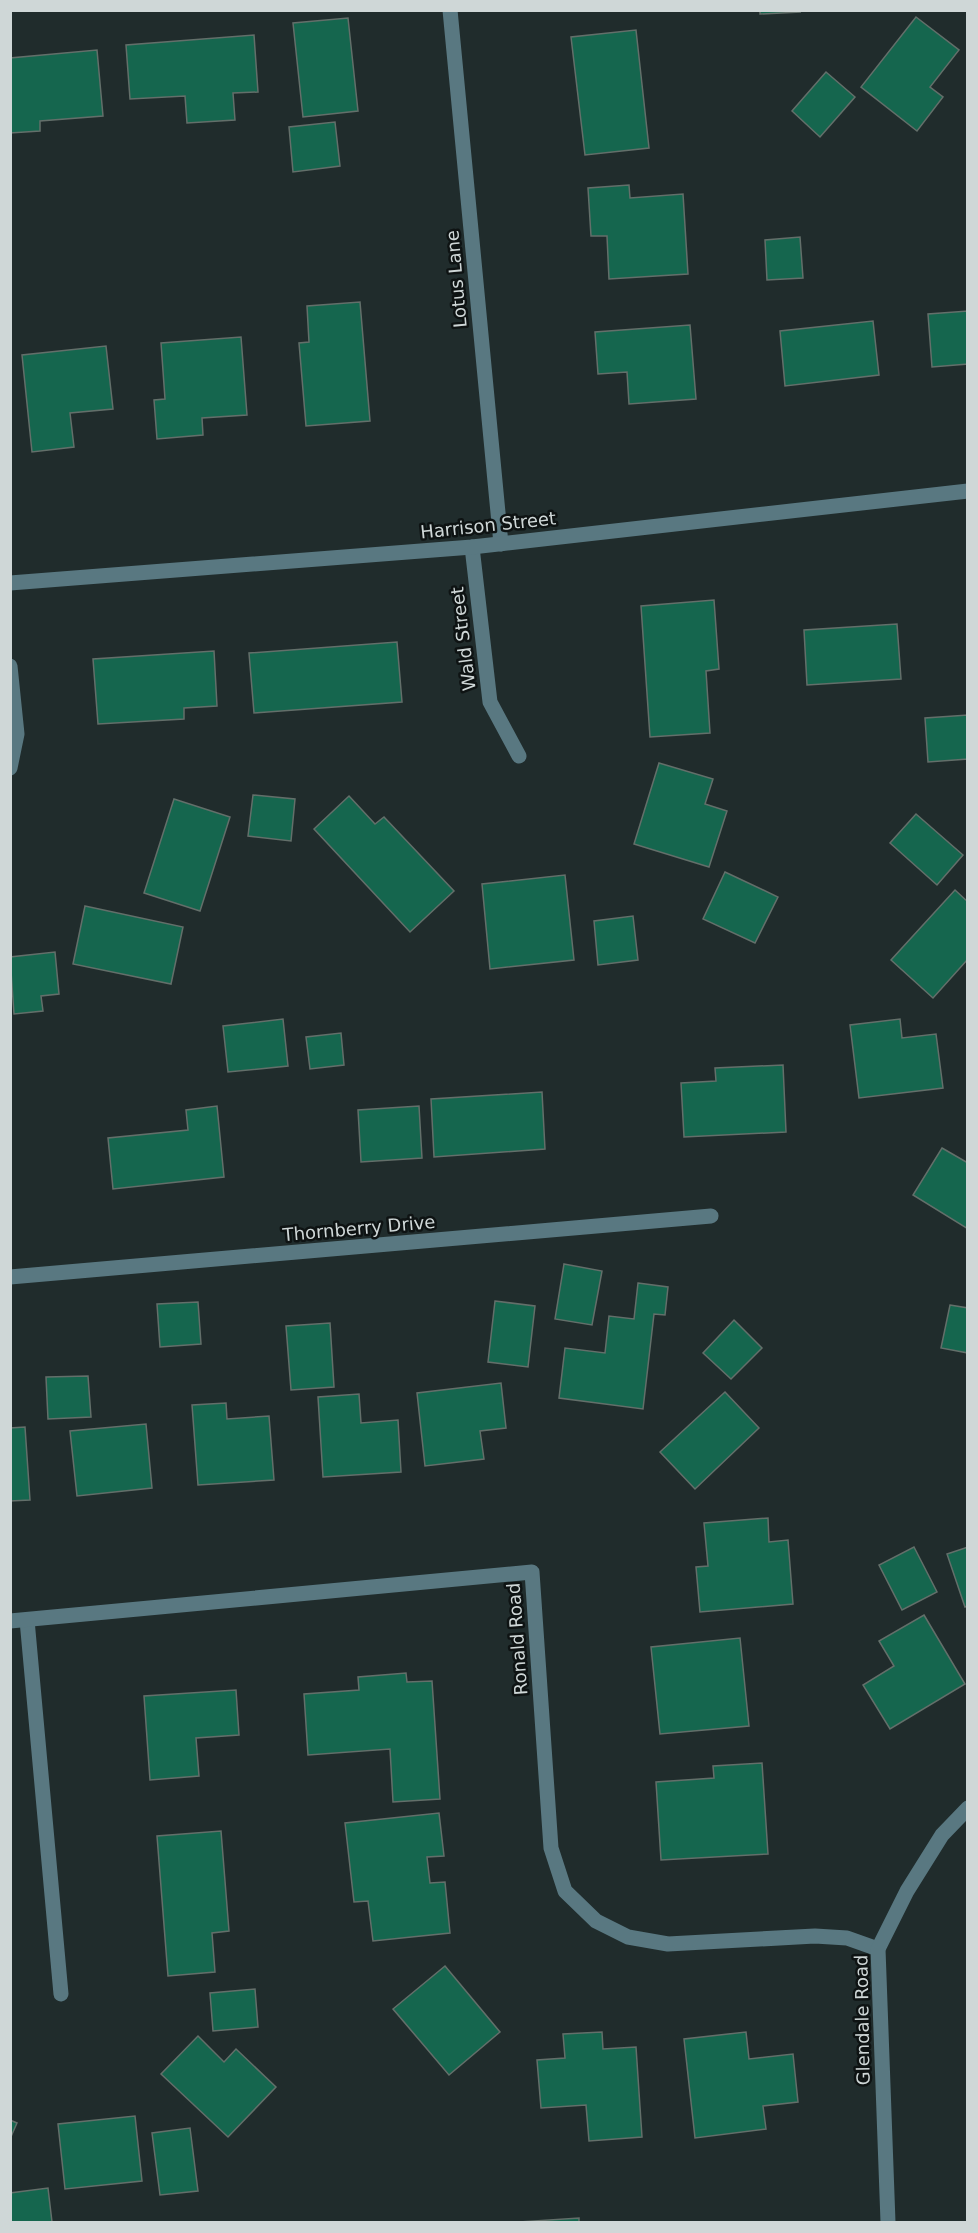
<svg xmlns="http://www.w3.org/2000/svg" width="978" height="2233" font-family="'DejaVu Sans',sans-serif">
	<rect width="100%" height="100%" fill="#202c2c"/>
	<!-- building -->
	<g fill="#15664e" stroke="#636f6a" stroke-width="1.5">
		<polygon points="760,10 799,10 800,12 760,14"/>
		<polygon points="916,17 959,50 930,87 943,97 917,131 861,87"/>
		<polygon points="348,18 358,111 303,117 293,23"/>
		<polygon points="636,30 649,148 585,155 571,37"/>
		<polygon points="254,35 258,92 233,93 235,120 187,123 185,96 130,99 126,45"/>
		<polygon points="97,50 103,116 40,121 40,131 10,133 10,58"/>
		<polygon points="826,72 855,97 820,137 792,111"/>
		<polygon points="335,122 340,166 293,172 289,127"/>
		<polygon points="629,185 630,198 683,194 688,274 609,279 607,236 591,236 588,188"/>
		<polygon points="800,237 803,278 767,280 765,240"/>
		<polygon points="360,302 370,421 306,426 299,343 309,342 307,306"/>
		<polygon points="968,311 968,364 932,367 928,314"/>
		<polygon points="873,321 879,375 785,386 780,331"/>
		<polygon points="690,325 696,399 629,404 627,372 598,374 595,332"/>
		<polygon points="241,337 247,415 202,418 203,435 157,439 154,400 165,399 161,343"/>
		<polygon points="106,346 113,409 70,413 74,447 32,452 22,355"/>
		<polygon points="714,600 719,669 706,671 710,733 650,737 641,606"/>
		<polygon points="897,624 901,679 807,685 804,630"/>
		<polygon points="397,642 402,702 254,713 249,653"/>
		<polygon points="214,651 217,706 184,708 184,719 98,724 93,659"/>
		<polygon points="968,715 968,759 928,762 925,718"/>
		<polygon points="659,763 713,779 705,804 727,811 709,867 634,844"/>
		<polygon points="253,795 295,799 291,841 248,836"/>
		<polygon points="349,796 375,824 384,817 454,891 410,932 314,829"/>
		<polygon points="174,799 230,817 200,911 144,893"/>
		<polygon points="916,814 963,855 937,885 890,843"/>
		<polygon points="725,872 778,897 755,943 703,919"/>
		<polygon points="565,875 574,960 490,969 482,884"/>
		<polygon points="955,890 968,902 968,959 933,998 891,960"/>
		<polygon points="85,906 183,927 171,984 73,964"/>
		<polygon points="633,916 638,960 598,965 594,921"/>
		<polygon points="55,952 59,994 41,996 43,1011 14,1014 10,957"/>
		<polygon points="283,1019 288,1066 228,1072 223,1026"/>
		<polygon points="900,1019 902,1038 936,1034 943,1088 859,1098 850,1025"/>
		<polygon points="341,1033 344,1065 310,1069 306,1037"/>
		<polygon points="783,1065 786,1132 684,1137 681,1083 716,1081 715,1068"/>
		<polygon points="542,1092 545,1149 434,1157 431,1099"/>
		<polygon points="217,1106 224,1177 113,1189 108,1138 188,1130 186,1110"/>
		<polygon points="419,1106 422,1158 361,1162 358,1110"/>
		<polygon points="942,1148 968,1163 968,1229 913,1195"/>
		<polygon points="564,1264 602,1271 592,1325 555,1319"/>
		<polygon points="638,1283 668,1287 665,1315 654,1314 643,1409 559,1398 565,1348 605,1353 609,1316 634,1319"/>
		<polygon points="495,1301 535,1306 528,1367 488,1362"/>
		<polygon points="198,1302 201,1344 160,1347 157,1304"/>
		<polygon points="950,1305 968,1308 968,1353 941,1348"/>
		<polygon points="734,1320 762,1348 731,1379 703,1353"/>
		<polygon points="330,1323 334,1387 291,1390 286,1326"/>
		<polygon points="88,1376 91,1417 48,1419 46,1377"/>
		<polygon points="501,1383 506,1428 480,1431 484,1459 425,1466 417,1393"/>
		<polygon points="725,1392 759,1428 695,1489 660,1452"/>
		<polygon points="359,1394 361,1423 398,1420 401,1472 323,1477 318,1397"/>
		<polygon points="226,1403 227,1419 269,1416 274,1480 198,1485 192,1405"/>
		<polygon points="146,1424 152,1488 77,1496 70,1431"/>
		<polygon points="25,1427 30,1500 10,1501 10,1428"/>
		<polygon points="768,1518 769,1542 788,1540 793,1604 700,1612 696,1567 708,1566 704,1523"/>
		<polygon points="914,1547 937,1592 902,1610 879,1565"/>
		<polygon points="968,1547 968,1606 965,1607 947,1554"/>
		<polygon points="924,1615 965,1684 890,1729 863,1685 894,1666 879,1641"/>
		<polygon points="740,1638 749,1726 660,1734 651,1647"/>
		<polygon points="406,1673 407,1682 432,1681 440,1799 393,1802 390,1749 308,1755 304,1694 359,1690 358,1677"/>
		<polygon points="236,1690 239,1735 196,1738 199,1776 150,1780 144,1696"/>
		<polygon points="762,1763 768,1854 661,1860 656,1782 714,1778 713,1766"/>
		<polygon points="439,1813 444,1856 427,1857 430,1883 445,1882 450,1933 373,1941 368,1901 354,1902 345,1823"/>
		<polygon points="221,1831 229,1931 212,1933 215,1972 168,1976 157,1836"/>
		<polygon points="445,1966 500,2032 449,2075 393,2009"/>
		<polygon points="255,1989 258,2027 213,2031 210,1993"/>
		<polygon points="602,2032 603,2049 636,2047 642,2137 589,2141 586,2105 541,2108 537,2060 565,2058 563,2034"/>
		<polygon points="746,2032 749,2059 793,2054 798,2102 763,2106 766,2129 695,2138 684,2039"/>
		<polygon points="198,2036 224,2062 236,2049 276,2087 228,2137 161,2074"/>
		<polygon points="135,2116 142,2181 65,2189 58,2124"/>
		<polygon points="10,2120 17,2123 10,2139"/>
		<polygon points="190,2128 198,2191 160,2195 152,2133"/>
		<polygon points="48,2188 52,2222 10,2222 10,2193"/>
		<polygon points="579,2218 579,2222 519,2222"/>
	</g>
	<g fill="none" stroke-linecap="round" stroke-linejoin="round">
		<!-- minor -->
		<g stroke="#597881" stroke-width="15">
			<polyline points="450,10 501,544"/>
			<polyline points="472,547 490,702 519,756"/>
			<polyline points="10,583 472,547 968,491"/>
			<polyline points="10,666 17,734 10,768"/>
			<polyline points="10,1277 711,1216"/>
			<polyline points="27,1620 61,1994"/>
			<polyline points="10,1621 532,1572 551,1848 565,1891 596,1921 628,1937 668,1944 815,1936 847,1938 878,1949"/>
			<polyline points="888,2222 878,1949 907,1891 942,1835 968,1808"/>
		</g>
	</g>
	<g text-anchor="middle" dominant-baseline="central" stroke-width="5" stroke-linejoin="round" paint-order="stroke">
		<!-- street labels -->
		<g font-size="18" fill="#cfd7d7" stroke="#0e1313">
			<text transform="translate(456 279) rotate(-95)">Lotus Lane</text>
			<text transform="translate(488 525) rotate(-6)">Harrison Street</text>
			<text transform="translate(463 639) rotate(-97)">Wald Street</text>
			<text transform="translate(359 1228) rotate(-5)">Thornberry Drive</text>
			<text transform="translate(517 1639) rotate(-94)">Ronald Road</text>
			<text transform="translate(862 2020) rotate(-91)">Glendale Road</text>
		</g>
	</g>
	<!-- border -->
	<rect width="978" height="2233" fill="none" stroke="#cfd7d7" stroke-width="24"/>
</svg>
